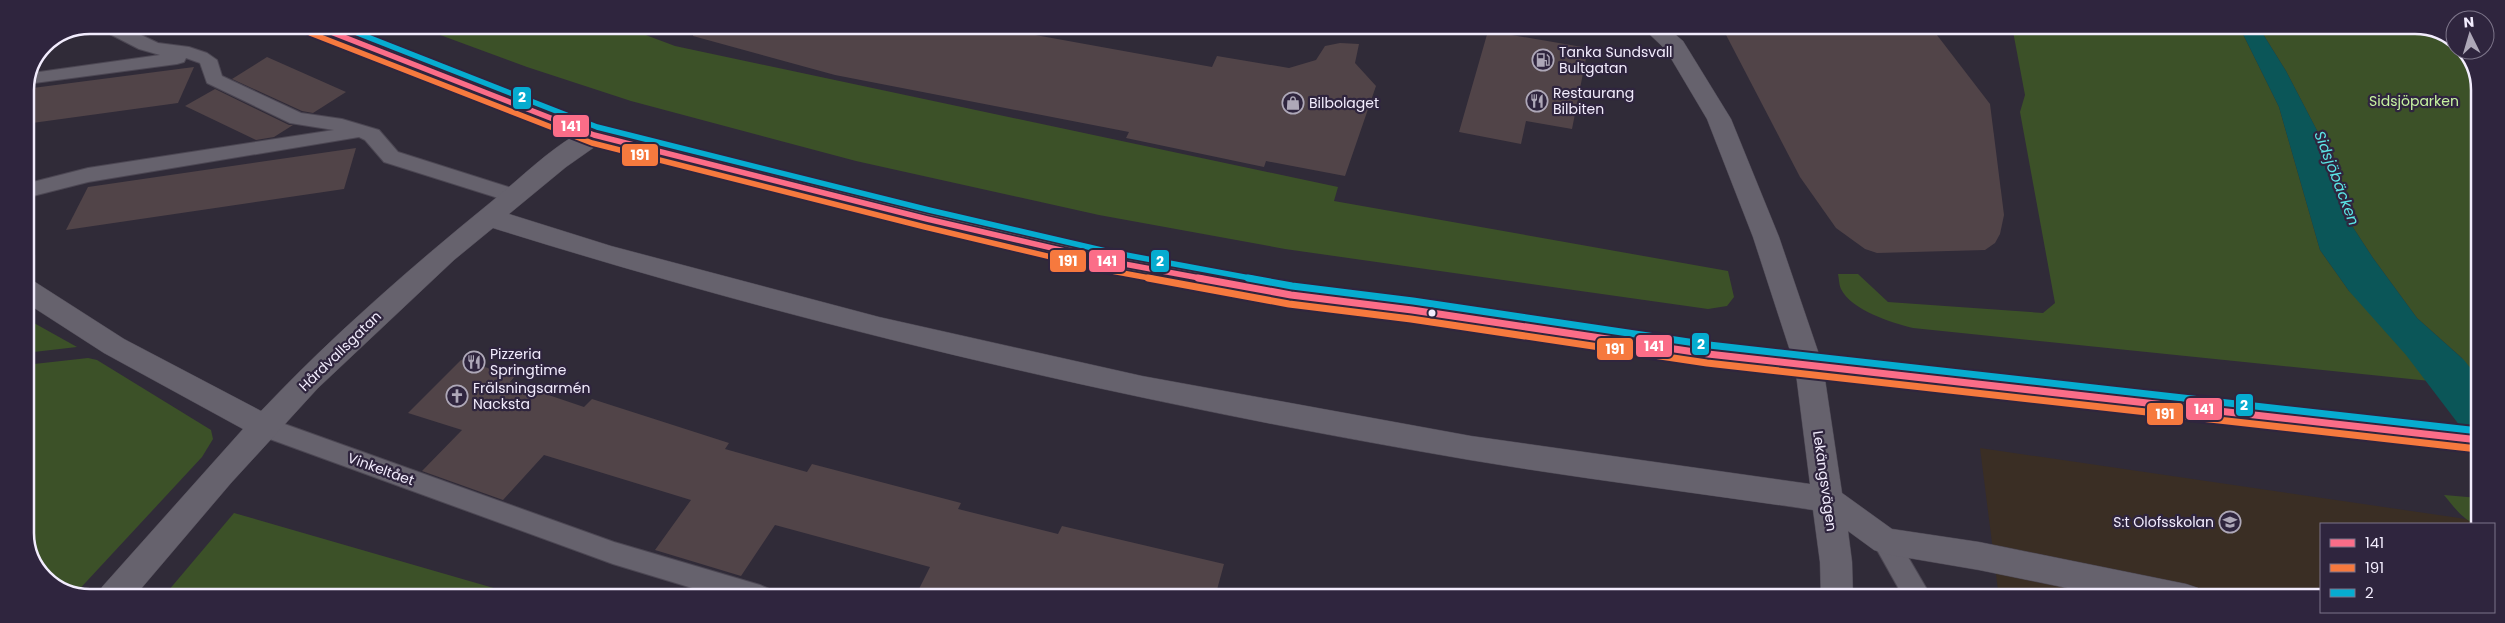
<svg xmlns="http://www.w3.org/2000/svg" width="2505" height="623" font-family="Poppins,sans-serif">
	<rect width="100%" height="100%" fill="#302b38"/>
	<!-- education -->
	<polygon fill="#3a2e24" points="1980,448 2466,519 2474,524 2321,524 2321,598 1999,598"/>
	<!-- green -->
	<g fill="#3c5128">
		<polygon points="413,25 619,25 675,46 1338,187 1334,201 1728,271 1734,297 1727,306 1708,309 1285,249 1099,215 856,161 631,101 527,67"/>
		<path d="M 2012,26 L 2239,26 L 2279,107 L 2320,250 L 2349,291 L 2463,359 L 2417,318 L 2373,258 L 2341,209 L 2323,142 L 2286,71 L 2258,26 L 2429,26 L 2455,42 L 2455,50 L 2465,50 L 2480,85 L 2479,386 L 1913,328 C 1892,323 1851,310 1841,289 C 1839,285 1839,278 1838,274 L 1858,274 L 1888,302 L 2043,313 L 2055,303 L 2020,112 L 2025,95 Z"/>
		<polygon points="25,318 77,347 25,353"/>
		<polygon points="88,358 97,360 211,430 213,439 202,457 74,595 41,576 26,542 25,365"/>
		<path d="M 2444,495 L 2479,498 L 2479,524 C 2465,524 2452,504 2444,495 Z"/>
		<polygon points="234,513 525,597 163,597"/>
	</g>
	<!-- water -->
	<polygon fill="#0b5658" points="2239,26 2258,26 2286,71 2323,142 2341,209 2373,258 2417,318 2464,360 2479,379 2479,451 2406,355 2349,291 2320,250 2279,107"/>
	<!-- building -->
	<g fill="#514448">
		<polygon points="694,25 986,26 1212,67 1217,56 1289,68 1316,60 1325,46 1340,43 1359,44 1355,63 1376,86 1345,176 1266,161 1264,167 1126,138 1129,132 835,75 693,36"/>
		<polygon points="1844,26 1930,26 1990,104 2004,215 2000,234 1995,243 1985,250 1877,253 1865,249 1836,228 1800,177 1724,31"/>
		<polygon points="1488,31 1588,48 1572,129 1526,121 1521,144 1459,132"/>
		<polygon points="267,57 346,92 313,113 302,111 232,79"/>
		<polygon points="194,67 178,103 25,124 25,89"/>
		<polygon points="215,89 289,125 293,125 274,137 256,140 185,106"/>
		<polygon points="356,148 344,189 66,230 88,187"/>
		<polygon points="461,360 515,376 510,382 584,407 592,399 729,443 725,449 807,472 812,464 961,503 958,509 1058,534 1062,526 1224,564 1215,597 915,597 930,567 775,525 741,576 655,550 691,500 544,455 503,500 422,471 462,430 408,413"/>
	</g>
	<g fill="none" stroke-linecap="round" stroke-linejoin="round">
		<!-- service casing -->
		<g stroke="#4c4753" stroke-width="2">
			<g id="service">
				<polygon points="97,25 120,25 158,43 189,47 207,53 217,60 222,76 301,113 342,119 379,130 398,152 521,191 524,196 521,201 514,203 384,162 365,140 359,137 88,182 25,198 25,184 88,168 334,130 290,123 207,83 200,63 186,58 184,62 177,64 27,84 32,73 160,55 139,49 100,29"/>
				<polygon points="265,417 614,542 760,585 769,589 773,597 722,597 613,564 256,434 253,427 256,420"/>
				<polygon points="1885,530 1894,533 1932,598 1904,598 1872,541 1876,533"/>
			</g>
		</g>
		<!-- minor casing -->
		<g stroke="#4c4753" stroke-width="1">
			<path id="minor" d="M 1641,26 L 1665,26 L 1683,41 L 1731,119 L 1779,237 L 1823,366 L 1842,493 L 1892,529 L 1979,542 L 2186,584 L 2198,588 L 2202,598 L 2116,598 L 1979,570 L 1885,554 L 1874,550 L 1848,531 L 1852,562 L 1853,598 L 1821,598 L 1820,562 L 1813,510 C 1699,493 1584,479 1470,460 C 1140,404 812,328 493,228 L 454,260 L 318,388 L 231,483 L 134,597 L 98,597 L 102,587 L 243,429 L 104,353 L 25,302 L 25,279 L 35,282 L 124,339 L 261,411 C 332,336 411,267 491,202 C 521,178 550,148 584,130 C 591,127 596,128 603,129 L 606,135 L 603,141 L 566,167 L 509,214 L 611,246 L 879,317 L 1142,376 L 1471,436 L 1810,484 L 1795,366 L 1753,237 L 1707,119 L 1666,50 Z"/>
		</g>
		<!-- trunk casing -->
		<g stroke="#4c4753" stroke-width="1">
			<polygon id="trunk" points="302,25 333,25 601,129 927,210 1108,252 1291,285 1412,300 1708,343 2479,428 2479,452 1708,365 1412,320 1291,305 1108,270 927,228 585,141 305,30"/>
		</g>
		<!-- service -->
		<use href="#service" fill="#66626d" fill-rule="evenodd"/>
		<!-- minor -->
		<use href="#minor" fill="#66626d" fill-rule="evenodd"/>
		<!-- trunk -->
		<use href="#trunk" fill="#70686a" fill-rule="evenodd"/>
		<!-- bus-1-far1 casing -->
		<g stroke="#2f253e" stroke-width="9">
			<polyline id="bus-1-far1" points="313,25 594,135 927,219 1108,261 1205,279"/>
		</g>
		<!-- bus-1 casing -->
		<g stroke="#2f253e" stroke-width="11">
			<polyline id="bus-1" points="1198,278 1291,295 1412,310 1708,354 2479,440"/>
		</g>
		<!-- bus-2-far1 casing -->
		<g stroke="#2f253e" stroke-width="9">
			<polyline id="bus-2-far1" points="310,33 592,143 925,227 1106,270 1155,279"/>
		</g>
		<!-- bus-2 casing -->
		<g stroke="#2f253e" stroke-width="11">
			<polyline id="bus-2" points="1148,278 1289,304 1411,319 1707,363 2478,449"/>
		</g>
		<!-- bus-3-far1 casing -->
		<g stroke="#2f253e" stroke-width="9">
			<polyline id="bus-3-far1" points="337,25 597,127 929,210 1110,252 1255,279"/>
		</g>
		<!-- bus-3 casing -->
		<g stroke="#2f253e" stroke-width="11">
			<polyline id="bus-3" points="1248,278 1292,286 1413,301 1709,345 2479,431"/>
		</g>
		<!-- bus-1-far1 -->
		<use href="#bus-1-far1" stroke="#fb6d88" stroke-width="5.5"/>
		<!-- bus-1 -->
		<use href="#bus-1" stroke="#fb6d88" stroke-width="7"/>
		<!-- bus-2-far1 -->
		<use href="#bus-2-far1" stroke="#f6793e" stroke-width="5.5"/>
		<!-- bus-2 -->
		<use href="#bus-2" stroke="#f6793e" stroke-width="7"/>
		<!-- bus-3-far1 -->
		<use href="#bus-3-far1" stroke="#06acd0" stroke-width="5.5"/>
		<!-- bus-3 -->
		<use href="#bus-3" stroke="#06acd0" stroke-width="7"/>
	</g>
	<!-- icons -->
	<defs>
		<g id="fuel-ring" transform="scale(1.125)"><circle r="9.5" fill="#2f253e" stroke="#aea8b8" stroke-width="1.5"/><path d="M-5.5-6h7V0h2V4h1.3V-2.5L3-4.5l.8-.8L6-3V5H2.5V1h-1V6h-7ZM-4.2-4.7v3.2H.2V-4.7Z" fill="#aea8b8"/></g>
		<g id="restaurant-ring" transform="scale(1.125)"><circle r="9.5" fill="#2f253e" stroke="#aea8b8" stroke-width="1.5"/><path d="M-5-6h1v4h1v-4h1v4h1v-4h1v5L-1.5 .5V6h-2V.5L-5-1ZM5-6V6H3V1.5H1.5Q1.5-4 5-6Z" fill="#aea8b8"/></g>
		<g id="shop-ring" transform="scale(1.125)"><circle r="9.5" fill="#2f253e" stroke="#aea8b8" stroke-width="1.5"/><path d="M-5-2.5h2.3a2.7 3.5 0 0 1 5.4 0H5L5.5 6h-11ZM-1.5-2.5h3a1.5 2.3 0 0 0-3 0Z" fill="#aea8b8"/></g>
		<g id="church-ring" transform="scale(1.125)"><circle r="9.5" fill="#2f253e" stroke="#aea8b8" stroke-width="1.5"/><path d="M-1.2-6h2.4v3.5h3.3v2.4h-3.3V6h-2.4V-.1h-3.3v-2.4h3.3Z" fill="#aea8b8"/></g>
		<g id="school-ring" transform="scale(1.125)"><circle r="9.5" fill="#2f253e" stroke="#aea8b8" stroke-width="1.5"/><path d="M0-5L7-2L0 1L-7-2ZM-4 1L0 2.5L4 1V4Q0 6-4 4Z" fill="#aea8b8"/></g>
	</defs>
	<g fill-rule="evenodd">
		<use href="#fuel-ring" x="1543" y="60"/>
		<use href="#restaurant-ring" x="1537" y="101"/>
		<use href="#shop-ring" x="1293" y="103"/>
		<use href="#restaurant-ring" x="474" y="362"/>
		<use href="#church-ring" x="457" y="396"/>
		<use href="#school-ring" x="2230" y="522"/>
	</g>
	<!-- markers -->
	<circle fill="#f2ecfd" stroke="#2f253e" stroke-width="2" cx="1432" cy="313" r="4.5"/>
	<g text-anchor="middle" dominant-baseline="central" stroke-width="4.5" stroke-linejoin="round" paint-order="stroke">
		<!-- poi labels -->
		<g font-size="14" fill="#f2ecfd" stroke="#2f253e" text-anchor="start">
			<text x="1559" y="52">Tanka Sundsvall<tspan x="1559" dy="16">Bultgatan</tspan></text>
			<text x="1553" y="93">Restaurang<tspan x="1553" dy="16">Bilbiten</tspan></text>
			<text x="1309" y="103">Bilbolaget</text>
			<text x="490" y="354">Pizzeria<tspan x="490" dy="16">Springtime</tspan></text>
			<text x="473" y="388">Frälsningsarmén<tspan x="473" dy="16">Nacksta</tspan></text>
			<text x="2214" y="522" text-anchor="end">S:t Olofsskolan</text>
		</g>
		<!-- park labels -->
		<g font-size="14" fill="#c7f4a1" stroke="#2f253e">
			<text x="2414" y="101">Sidsjöparken</text>
		</g>
		<!-- street labels -->
		<g font-size="14" fill="#f2ecfd" stroke="#2f253e">
			<text transform="translate(340 351) rotate(-44)">Hårdvallsgatan</text>
			<text transform="translate(381 469) rotate(20)">Vinkeltået</text>
			<text transform="translate(1825 481) rotate(82)">Lekängsvägen</text>
		</g>
		<!-- water labels -->
		<g font-size="15" font-style="italic" fill="#5be4e5" stroke="#2f253e">
			<text transform="translate(2337 178) rotate(69)">Sidsjöbäcken</text>
		</g>
	</g>
	<!-- crop -->
	<path d="M0 0H2505V623H0ZM90 34H2415A56 56 0 0 1 2471 90V533A56 56 0 0 1 2415 589H90A56 56 0 0 1 34 533V90A56 56 0 0 1 90 34Z" fill="#2f253e" fill-rule="evenodd"/>
	<path fill="none" stroke="#f2ecfd" stroke-width="2.5" d="M90 34H2415A56 56 0 0 1 2471 90V533A56 56 0 0 1 2415 589H90A56 56 0 0 1 34 533V90A56 56 0 0 1 90 34Z"/>
	<g stroke="#2f253e" stroke-width="2">
		<rect x="512" y="86" width="20" height="24" rx="5" fill="#06acd0"/>
		<rect x="552" y="114" width="38" height="24" rx="5" fill="#fb6d88"/>
		<rect x="621" y="143" width="38" height="24" rx="5" fill="#f6793e"/>
		<rect x="1088" y="249" width="38" height="24" rx="5" fill="#fb6d88"/>
		<rect x="1049" y="249" width="38" height="24" rx="5" fill="#f6793e"/>
		<rect x="1150" y="249" width="20" height="24" rx="5" fill="#06acd0"/>
		<rect x="1691" y="332" width="19" height="24" rx="5" fill="#06acd0"/>
		<rect x="1635" y="334" width="38" height="24" rx="5" fill="#fb6d88"/>
		<rect x="1596" y="337" width="38" height="24" rx="5" fill="#f6793e"/>
		<rect x="2235" y="393" width="19" height="24" rx="5" fill="#06acd0"/>
		<rect x="2185" y="397" width="38" height="24" rx="5" fill="#fb6d88"/>
		<rect x="2146" y="402" width="38" height="24" rx="5" fill="#f6793e"/>
	</g>
	<g font-size="14" text-anchor="middle" font-weight="bold" fill="#fff">
		<text x="522" y="102">2</text>
		<text x="571" y="131">141</text>
		<text x="640" y="160">191</text>
		<text x="1107" y="266">141</text>
		<text x="1068" y="266">191</text>
		<text x="1160" y="266">2</text>
		<text x="1701" y="349">2</text>
		<text x="1654" y="351">141</text>
		<text x="1615" y="354">191</text>
		<text x="2244" y="410">2</text>
		<text x="2204" y="414">141</text>
		<text x="2165" y="419">191</text>
	</g>
	<!-- legend -->
	<rect x="2320" y="523" width="175" height="90" fill="#2f253e" stroke="#7d758a"/>
	<rect x="2330" y="539" width="25" height="8" fill="#fb6d88" stroke="#7d758a"/>
	<text x="2365" y="548" font-size="15" fill="#f2ecfd">141</text>
	<rect x="2330" y="564" width="25" height="8" fill="#f6793e" stroke="#7d758a"/>
	<text x="2365" y="573" font-size="15" fill="#f2ecfd">191</text>
	<rect x="2330" y="589" width="25" height="8" fill="#06acd0" stroke="#7d758a"/>
	<text x="2365" y="598" font-size="15" fill="#f2ecfd">2</text>
	<!-- north arrow -->
	<g transform="translate(2470 35) rotate(355)"><circle r="24" fill="#2f253e" stroke="#7d758a"/>
	<path d="M0-4L9 19L0 12L-9 19Z" fill="#aea8b8"/>
	<text y="-8" font-size="14" font-weight="bold" text-anchor="middle" fill="#f2ecfd">N</text>
	</g>
</svg>
